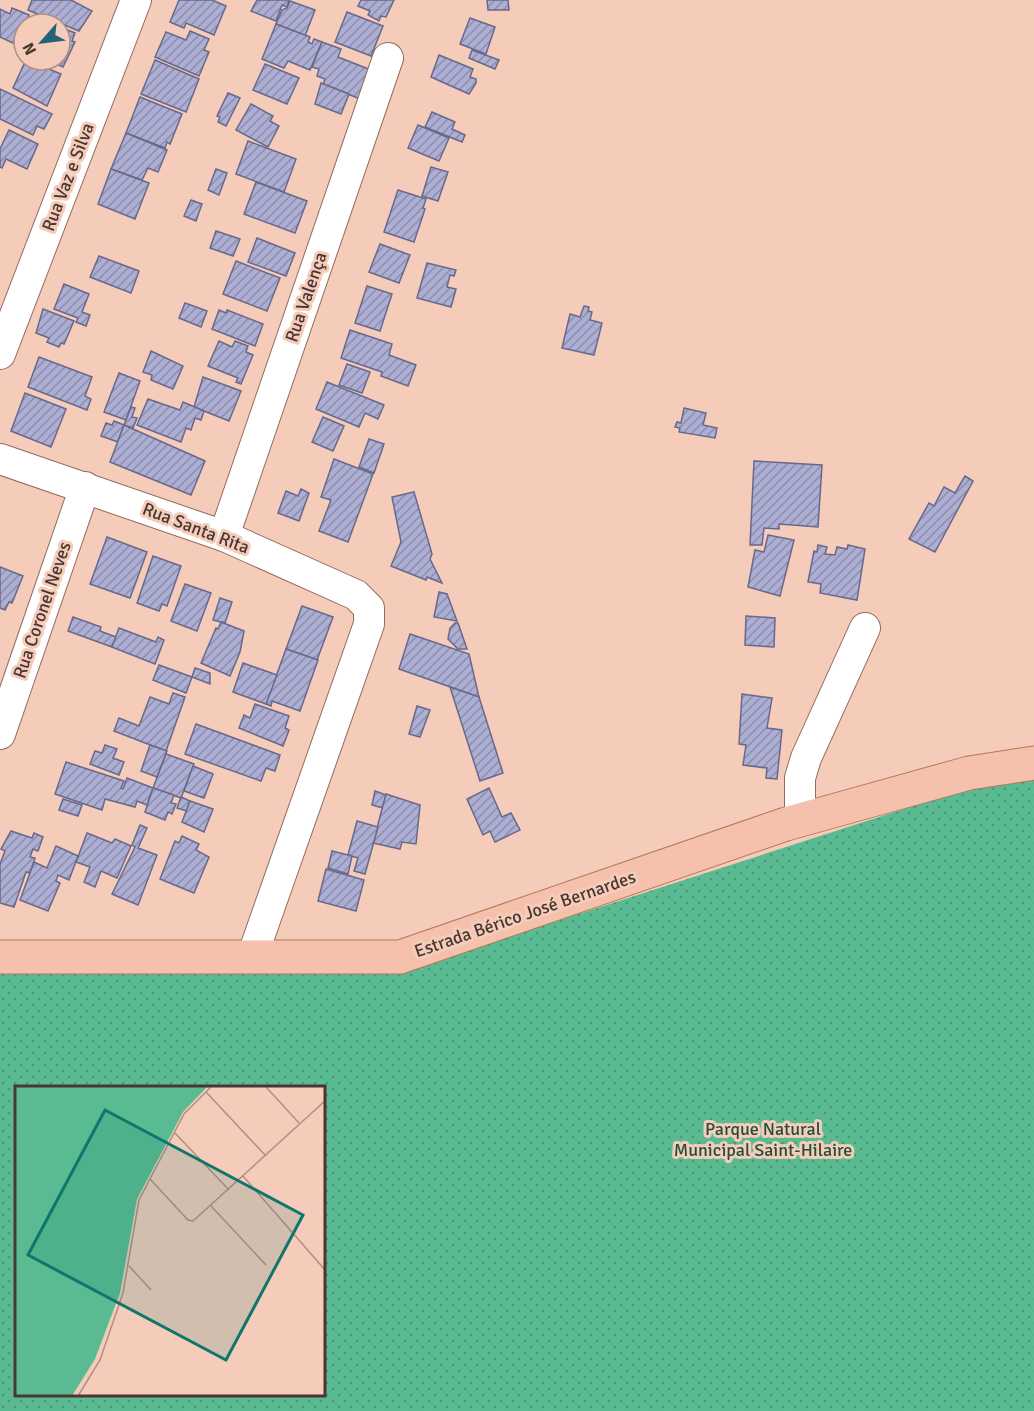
<svg xmlns="http://www.w3.org/2000/svg" width="1034" height="1411" font-family="Signika,sans-serif">
	<defs>
		<pattern id="park-dots" width="8" height="8" patternUnits="userSpaceOnUse" patternTransform="scale(1.5)"><rect width="8" height="8" fill="#5abb92"/><path d="M2 2h.1M6 6h.1" fill="none" stroke="#4c9978" stroke-width="1.8" stroke-linecap="round"/></pattern>
		<pattern id="building-hatch" width="6" height="6" patternUnits="userSpaceOnUse" patternTransform="scale(1.5)"><rect width="6" height="6" fill="#acaed3"/><path d="M-1 1l2-2M0 6l6-6M5 7l2-2" fill="none" stroke="#8e8eac"/></pattern>
	</defs>
	<rect width="100%" height="100%" fill="#f5cbba"/>
	<!-- park -->
	<path fill="url(#park-dots)" fill-rule="evenodd" d="M 1034,779 L 1034,1411 L 0,1411 L 0,971 L 405,970 L 972,787 ZM 16,1087 L 324,1087 L 324,1394 L 16,1394 Z"/>
	<!-- building -->
	<g fill="url(#building-hatch)" stroke="#68688b" stroke-width="1.5">
		<polygon points="32,0 71,0 92,11 79,31 60,23 53,24 49,22 50,19 28,10"/>
		<polygon points="179,0 212,0 226,6 214,35 186,23 184,28 170,22"/>
		<polygon points="257,0 289,0 287,7 282,5 276,21 251,11"/>
		<polygon points="361,0 394,0 386,17 381,16 379,21 368,15 370,11 358,6"/>
		<polygon points="487,0 508,0 509,10 488,10"/>
		<polygon points="290,1 315,10 305,36 276,24 282,10 287,8"/>
		<polygon points="12,8 29,15 15,44 0,37 0,9 10,14"/>
		<polygon points="347,12 383,26 371,56 335,42"/>
		<polygon points="470,18 495,27 486,54 460,44"/>
		<polygon points="276,24 310,37 308,42 312,44 314,39 322,42 310,70 288,61 284,68 262,59"/>
		<polygon points="60,27 75,33 72,41 75,42 63,67 47,60 60,60"/>
		<polygon points="190,31 209,39 204,50 209,52 199,76 155,57 166,32 186,40"/>
		<polygon points="322,42 341,49 338,57 371,70 360,99 323,84 325,79 317,76 319,69 312,67"/>
		<polygon points="472,50 499,60 495,69 469,58"/>
		<polygon points="439,55 473,69 470,77 476,79 476,83 469,94 431,77"/>
		<polygon points="26,60 61,74 47,106 13,88"/>
		<polygon points="155,60 199,79 186,112 141,94"/>
		<polygon points="265,64 299,78 287,104 253,90"/>
		<polygon points="321,83 349,94 341,114 315,104"/>
		<polygon points="0,89 52,114 44,129 37,126 33,135 0,119"/>
		<polygon points="228,93 240,98 226,126 218,122 220,117 217,116"/>
		<polygon points="140,97 182,114 170,144 167,142 165,148 126,133"/>
		<polygon points="251,104 273,116 270,121 279,126 268,147 236,130"/>
		<polygon points="432,112 455,122 452,129 465,135 462,142 425,127"/>
		<polygon points="418,125 449,138 439,161 408,148"/>
		<polygon points="9,130 38,144 27,169 6,159 2,168 0,167 0,149"/>
		<polygon points="126,133 167,150 158,172 148,168 142,180 111,169"/>
		<polygon points="248,141 296,159 284,192 236,174"/>
		<polygon points="431,167 448,172 438,201 422,196"/>
		<polygon points="111,169 149,183 135,219 98,204"/>
		<polygon points="216,169 227,173 219,195 208,190"/>
		<polygon points="256,182 307,201 295,233 244,214"/>
		<polygon points="398,190 426,199 423,208 425,209 414,242 384,232"/>
		<polygon points="191,200 202,204 196,221 184,216"/>
		<polygon points="216,231 240,239 233,256 210,248"/>
		<polygon points="257,238 295,253 286,276 248,262"/>
		<polygon points="380,244 410,255 399,283 369,272"/>
		<polygon points="99,256 139,271 131,293 90,277"/>
		<polygon points="236,261 280,278 267,311 223,294"/>
		<polygon points="427,263 456,270 454,276 450,275 447,287 456,289 451,307 417,298"/>
		<polygon points="64,284 89,294 82,312 90,315 86,326 76,322 78,318 54,309"/>
		<polygon points="367,286 392,294 380,331 355,323"/>
		<polygon points="185,303 207,311 201,327 179,318"/>
		<polygon points="584,306 589,307 588,311 592,312 590,320 602,323 594,355 562,348 570,314 580,317"/>
		<polygon points="43,309 74,321 64,344 61,343 59,347 47,342 49,338 36,333"/>
		<polygon points="219,310 226,313 227,310 263,324 255,346 212,329"/>
		<polygon points="350,330 392,344 389,355 416,365 408,386 381,376 382,372 341,358"/>
		<polygon points="219,341 232,347 235,341 248,346 246,352 253,355 241,384 236,382 238,378 208,366"/>
		<polygon points="151,351 183,366 173,389 151,380 152,375 143,372"/>
		<polygon points="39,357 92,377 85,396 91,399 87,410 28,387"/>
		<polygon points="347,364 370,372 362,393 339,385"/>
		<polygon points="119,373 140,381 126,420 104,412"/>
		<polygon points="203,377 241,391 229,421 194,407"/>
		<polygon points="327,382 384,405 378,419 365,413 359,427 316,409"/>
		<polygon points="25,393 66,409 51,447 11,431"/>
		<polygon points="148,399 180,410 183,402 204,411 201,420 195,418 191,430 186,428 181,442 137,425"/>
		<polygon points="131,407 135,408 132,417 137,418 133,428 124,425"/>
		<polygon points="684,408 706,413 703,425 717,428 715,438 679,432 680,428 675,427 677,422 681,423"/>
		<polygon points="323,417 344,426 333,451 312,442"/>
		<polygon points="114,421 124,425 118,442 101,436 106,423 112,425"/>
		<polygon points="124,425 205,461 191,495 110,462"/>
		<polygon points="369,439 384,444 374,473 359,467"/>
		<polygon points="334,459 373,474 348,542 319,531 331,500 321,497"/>
		<polygon points="754,461 822,465 818,527 779,524 779,529 764,528 762,545 750,545"/>
		<polygon points="965,476 973,481 935,552 909,539 929,503 934,506 944,487 955,493"/>
		<polygon points="301,489 309,493 299,521 278,513 286,491 298,496"/>
		<polygon points="414,492 432,554 430,559 442,583 427,577 426,580 391,566 401,542 392,497"/>
		<polygon points="768,535 794,540 780,596 748,587 755,550 764,552"/>
		<polygon points="107,537 147,552 130,598 90,584"/>
		<polygon points="818,545 827,547 825,554 835,555 837,547 847,549 848,545 865,549 857,600 820,593 821,584 808,582 814,551 817,552"/>
		<polygon points="153,556 181,566 167,606 162,604 159,611 137,603"/>
		<polygon points="0,567 23,576 12,603 9,602 5,610 0,608"/>
		<polygon points="185,584 211,593 197,631 171,621"/>
		<polygon points="439,592 447,594 457,621 434,617"/>
		<polygon points="220,598 232,602 225,623 213,620"/>
		<polygon points="302,606 333,617 317,660 286,649"/>
		<polygon points="746,616 775,618 774,647 745,645"/>
		<polygon points="73,617 101,627 100,631 116,637 112,647 68,631"/>
		<polygon points="221,622 244,631 240,652 230,676 201,663 216,628 218,629"/>
		<polygon points="455,623 458,623 467,649 458,649 448,639 450,628"/>
		<polygon points="119,628 156,642 158,637 164,640 155,664 112,647"/>
		<polygon points="410,634 469,654 479,697 399,669"/>
		<polygon points="286,649 318,660 300,711 272,701 271,706 266,704"/>
		<polygon points="243,663 277,675 266,704 233,692"/>
		<polygon points="159,665 192,677 186,693 153,680"/>
		<polygon points="195,668 210,673 210,684 192,677"/>
		<polygon points="450,687 479,697 503,773 480,781"/>
		<polygon points="173,693 185,697 166,751 114,731 119,718 139,726 150,697 169,704"/>
		<polygon points="742,694 772,698 767,728 782,730 777,779 766,778 767,768 743,765 746,745 739,744"/>
		<polygon points="255,704 289,716 285,728 289,730 283,746 239,728 244,715 250,718"/>
		<polygon points="417,706 430,710 420,737 409,734"/>
		<polygon points="196,724 280,755 275,771 266,768 261,781 185,754"/>
		<polygon points="105,745 117,749 113,758 124,762 119,775 90,764 95,751 102,753"/>
		<polygon points="150,745 167,751 157,777 141,771"/>
		<polygon points="166,754 194,764 181,798 153,788"/>
		<polygon points="66,762 124,781 121,788 123,789 127,778 153,788 147,805 137,801 135,807 105,799 102,810 55,794"/>
		<polygon points="193,766 213,774 204,798 184,791"/>
		<polygon points="153,788 174,795 171,803 176,804 172,814 168,812 165,820 145,812"/>
		<polygon points="489,788 502,817 511,813 520,830 495,842 490,831 483,835 467,799"/>
		<polygon points="375,791 386,795 383,808 372,805"/>
		<polygon points="386,794 420,805 416,844 402,842 400,849 373,843"/>
		<polygon points="181,797 190,801 187,811 177,808"/>
		<polygon points="63,799 82,805 78,816 59,810"/>
		<polygon points="190,801 213,809 204,832 182,822"/>
		<polygon points="357,821 378,827 365,874 354,871 358,858 348,855"/>
		<polygon points="140,825 147,828 138,848 157,855 138,905 112,894 135,847 132,845"/>
		<polygon points="11,831 32,838 34,833 43,837 38,851 33,849 30,857 35,858 30,873 26,872 14,907 0,903 0,864 5,851 1,849"/>
		<polygon points="87,833 112,843 115,839 131,846 117,878 101,871 95,887 84,882 90,867 76,862"/>
		<polygon points="182,836 199,844 196,850 209,857 194,893 160,879 175,841 179,843"/>
		<polygon points="56,846 78,856 69,880 58,875 56,881 60,883 48,911 20,900 34,862 47,868"/>
		<polygon points="332,851 352,856 348,874 328,868"/>
		<polygon points="326,869 364,880 356,911 318,901"/>
	</g>
	<g fill="none" stroke-linecap="round" stroke-linejoin="round">
		<!-- minor casing -->
		<g stroke="#916c5d" stroke-width="32">
			<g id="minor">
				<polyline points="0,354 136,0"/>
				<polyline points="0,459 224,536 356,595 369,608 369,624 252,957"/>
				<polyline points="224,536 388,58"/>
				<polyline points="0,734 85,487"/>
				<polyline points="800,821 800,778 806,758 865,628"/>
			</g>
		</g>
		<!-- major casing -->
		<g stroke="#b4765c" stroke-width="35">
			<polyline id="major" points="0,957 400,957 786,824 969,773 1034,763"/>
		</g>
		<!-- minor -->
		<use href="#minor" stroke="#fff" stroke-width="30"/>
		<!-- major -->
		<use href="#major" stroke="#f5c1ac" stroke-width="33"/>
	</g>
	<g text-anchor="middle" dominant-baseline="central" stroke-width="6" stroke-linejoin="round" paint-order="stroke">
		<!-- street labels -->
		<g font-size="18" fill="#483730" stroke="#f5cbba">
			<text transform="translate(68 177) rotate(-69)">Rua Vaz e Silva</text>
			<text transform="translate(306 297) rotate(-71)">Rua Valença</text>
			<text transform="translate(196 528) rotate(21)">Rua Santa Rita</text>
			<text transform="translate(42 610) rotate(-71)">Rua Coronel Neves</text>
			<text transform="translate(525 914) rotate(-19)">Estrada Bérico José Bernardes</text>
		</g>
		<!-- park labels -->
		<g font-size="18" fill="#214f3c" stroke="#f5cbba">
			<text x="763" y="1129">Parque Natural<tspan x="763" dy="21">Municipal Saint-Hilaire</tspan></text>
		</g>
	</g>
	<!-- overview -->
	<g transform="translate(15 1086)">
		<rect width="310" height="310" fill="#f5cbba"/>
		<path d="M 0,1 L 192,1 L 168,26 L 122,113 L 105,207 L 80,273 L 57,310 L 0,310 Z" fill="#5abb92"/>
		<path fill="none" stroke="#b09083" stroke-width="1.5" d="M 251,1 L 284,37M 191,6 L 251,70M 160,47 L 214,104M 228,90 L 311,185M 135,93 L 173,134 L 178,135 L 311,14M 196,120 L 251,179M 114,180 L 136,204M 63,310 L 85,274 L 108,207 L 124,114 L 169,28 L 196,1"/>
		<path fill="#0f766e" fill-opacity="0.15" stroke="#0f766e" stroke-width="3" d="M 90,24 L 288,129 L 211,274 L 13,169 Z"/>
		<rect width="310" height="310" fill="none" stroke="#483730" stroke-width="3"/>
	</g>
	<!-- north arrow -->
	<g transform="translate(42 42) rotate(242)"><circle r="28" fill="#f5cbba" stroke="#b09083" stroke-width="1.5"/>
	<path d="M0-4.5L10 22L0 15L-10 22Z" fill="#236378"/>
	<text y="-9" font-size="16" font-weight="bold" text-anchor="middle" fill="#483730">N</text>
	</g>
</svg>
